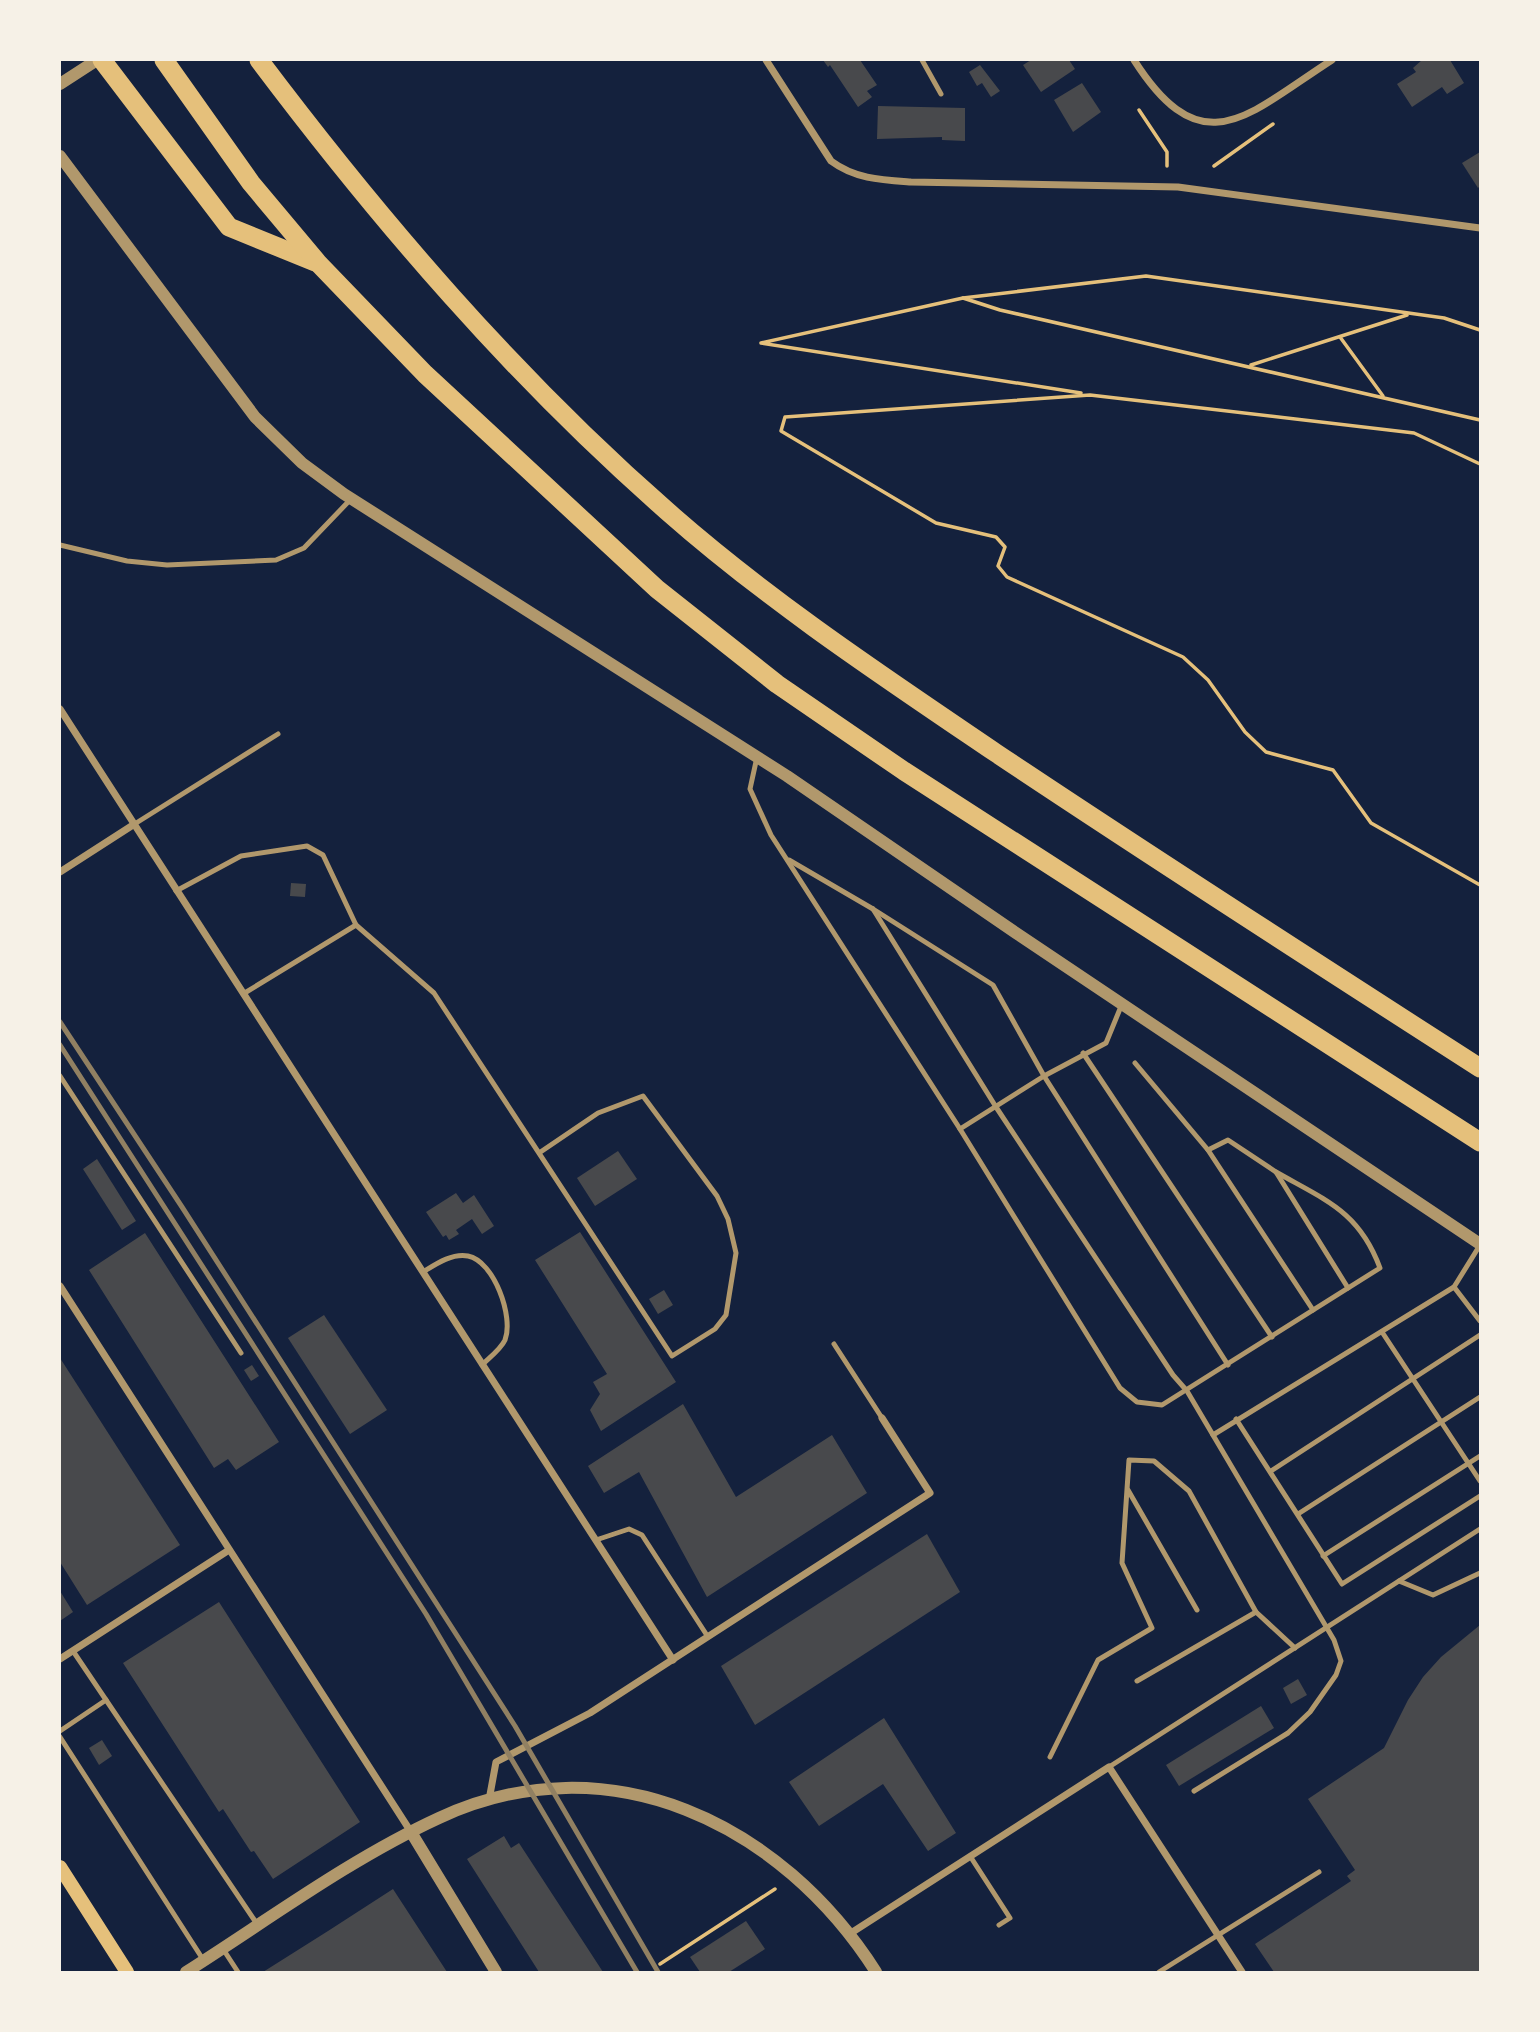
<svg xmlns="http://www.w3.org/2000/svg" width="1540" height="2032" font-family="'Asap Condensed',sans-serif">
	<rect width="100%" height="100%" fill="#14213d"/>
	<!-- building -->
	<g fill="#48494c">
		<polygon points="823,60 860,60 877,85 867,91 872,97 858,107 830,65 828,67"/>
		<polygon points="1031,60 1069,60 1075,69 1041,92 1023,65"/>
		<polygon points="1422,60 1450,60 1464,83 1447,94 1442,87 1412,107 1397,84 1416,72 1413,68"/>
		<polygon points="980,65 1000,91 991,97 982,83 977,86 969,72"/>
		<polygon points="1082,83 1101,112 1073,132 1054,100"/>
		<polygon points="878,106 965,108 965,141 942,140 942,137 877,139"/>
		<polygon points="1480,152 1480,186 1478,188 1462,163"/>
		<polygon points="291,883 306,884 305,897 290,896"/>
		<polygon points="618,1151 637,1179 595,1206 577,1178"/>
		<polygon points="97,1159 136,1221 122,1230 83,1169"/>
		<polygon points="456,1193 463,1203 474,1195 494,1226 482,1234 472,1219 456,1230 459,1234 449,1240 446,1235 443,1237 426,1212"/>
		<polygon points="580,1232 676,1382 601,1431 590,1410 600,1394 593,1382 607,1374 535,1260"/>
		<polygon points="145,1233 279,1442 236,1470 228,1459 214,1468 89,1270"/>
		<polygon points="664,1290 673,1305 658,1314 649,1299"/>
		<polygon points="324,1315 387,1410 350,1434 288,1338"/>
		<polygon points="60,1358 180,1545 87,1605 60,1562"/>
		<polygon points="252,1365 259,1376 251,1381 244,1370"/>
		<polygon points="683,1404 736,1497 832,1435 867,1493 707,1597 639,1472 604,1493 588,1466"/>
		<polygon points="927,1534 960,1592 755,1725 721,1666"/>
		<polygon points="60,1591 73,1612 60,1621"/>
		<polygon points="219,1602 360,1822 273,1879 254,1851 251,1852 223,1809 219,1812 123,1663"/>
		<polygon points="1480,1625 1480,1972 1274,1972 1255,1944 1351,1881 1347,1876 1355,1870 1308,1799 1384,1748 1408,1700 1423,1677 1441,1657"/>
		<polygon points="1298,1679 1307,1695 1291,1704 1283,1688"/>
		<polygon points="1261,1706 1274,1728 1179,1786 1166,1765"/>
		<polygon points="884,1718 956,1833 928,1851 883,1784 819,1826 789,1782"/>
		<polygon points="102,1740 112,1756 99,1765 89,1748"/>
		<polygon points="504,1836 511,1848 519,1843 603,1972 539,1972 467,1859"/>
		<polygon points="393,1889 447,1972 263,1972 328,1931"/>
		<polygon points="746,1921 765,1949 729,1972 700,1972 690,1957"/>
	</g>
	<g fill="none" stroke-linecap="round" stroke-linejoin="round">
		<!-- path -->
		<g stroke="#e5c07b" stroke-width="3.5">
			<polyline points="1139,110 1167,152 1167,166"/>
			<polyline points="1214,166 1273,124"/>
			<polyline points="963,298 761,343 1081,393"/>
			<polyline points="1480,330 1444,318 1146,276 963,298 1000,310 1480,420"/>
			<polyline points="1340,337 1383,396"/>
			<polyline points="1251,365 1407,315"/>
			<polyline points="1480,464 1414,433 1090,395 785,417 781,431 936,523 996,537 1005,547 998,566 1007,577 1183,657 1208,680 1245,732 1266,752 1333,770 1371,823 1480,885"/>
			<polyline points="660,1964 775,1889"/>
		</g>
		<!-- service -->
		<g stroke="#b1986c" stroke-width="5">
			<polyline points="922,60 941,94"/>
			<polyline points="60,545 127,561 167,565 276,560 304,548 350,500"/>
			<path d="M 757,757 L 750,789 L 771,835 L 960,1129 L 1120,1388 L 1137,1402 L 1162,1405 L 1380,1268 C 1359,1211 1325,1200 1276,1172"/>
			<polyline points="133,825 278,734"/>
			<polyline points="789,860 873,909 993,985 1044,1076 1228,1365"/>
			<polyline points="176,891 241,856 307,846 323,855 356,925 434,993 672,1356 715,1329 726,1315 736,1253 728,1219 717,1196 643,1096 598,1113 539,1153"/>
			<polyline points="873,909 996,1107 1173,1375 1187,1391 1334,1640 1341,1661 1336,1675 1310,1712 1288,1733 1194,1791"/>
			<polyline points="243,994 356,925"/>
			<polyline points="1083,1053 1272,1337"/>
			<polyline points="1135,1063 1208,1150 1313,1310"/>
			<polyline points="60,1076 241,1353"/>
			<polyline points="960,1129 1044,1076 1106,1043 1122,1004"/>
			<polyline points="1208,1150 1228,1140 1276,1172 1348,1288"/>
			<path d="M 423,1272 C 436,1264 452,1253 468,1256 C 494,1261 514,1317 505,1340 C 501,1349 489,1358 482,1365"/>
			<polyline points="1454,1287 1480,1321"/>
			<polyline points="1382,1332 1480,1481"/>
			<polyline points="834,1344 882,1418"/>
			<polyline points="1236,1419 1342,1584 1480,1496"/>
			<polyline points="1213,1435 1454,1287 1480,1245"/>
			<polyline points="1271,1471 1480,1335"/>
			<polyline points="1128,1490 1197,1610"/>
			<polyline points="1298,1514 1480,1397"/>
			<polyline points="596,1540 629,1529 642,1535 708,1637"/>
			<polyline points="1323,1556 1480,1456"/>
			<polyline points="1399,1581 1433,1595 1480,1573"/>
			<polyline points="73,1651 257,1924"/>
			<polyline points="1137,1681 1256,1612"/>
			<polyline points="60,1731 106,1700"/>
			<polyline points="60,1737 204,1961"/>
			<polyline points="1050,1757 1098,1660 1152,1628 1122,1563 1129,1460 1154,1461 1189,1491 1256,1612 1295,1648"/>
			<polyline points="1109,1767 1480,1529"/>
			<polyline points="970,1856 1010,1918 999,1925"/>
			<polyline points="223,1949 238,1972"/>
			<polyline points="1159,1972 1319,1872"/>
		</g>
		<!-- minor -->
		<g stroke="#b1986c" stroke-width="7">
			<path d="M 766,60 L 831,161 C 855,179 882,180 911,182 L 1178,187 L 1480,228"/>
			<path d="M 1134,60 C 1203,168 1248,114 1332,60"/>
			<polyline points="60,709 673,1660"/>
			<polyline points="60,872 133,825"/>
			<polyline points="60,1286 411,1832"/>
			<polyline points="60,1659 229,1550"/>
			<polyline points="489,1800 496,1762 590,1713 930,1493 882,1418"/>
			<polyline points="851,1933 1109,1767 1242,1972"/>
		</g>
		<!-- tertiary -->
		<g stroke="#b1986c" stroke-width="12">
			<polyline points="60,84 97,60"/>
			<polyline points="60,156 255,417 302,463 344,494 787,776 1016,933 1480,1244"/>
			<polyline points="411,1832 496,1972"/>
			<path d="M 186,1972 C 268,1920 350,1859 439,1818 C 609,1739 782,1824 876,1972"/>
		</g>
		<!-- secondary -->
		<polyline stroke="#e5c07b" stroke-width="14" points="60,1867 127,1972"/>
		<!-- motorway -->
		<g stroke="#e5c07b" stroke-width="19">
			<polyline points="102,60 229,227 315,262"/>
			<polyline points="164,60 251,183 318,263 425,374 657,589 777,684 904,771 1480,1142"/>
			<path d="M 259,60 C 381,222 514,377 667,511 C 769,601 884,677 996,753 C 1156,860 1318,964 1480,1068"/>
		</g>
		<!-- rail -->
		<g stroke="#918062" stroke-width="5">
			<polyline points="60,1022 182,1207 515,1726 658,1972"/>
			<polyline points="60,1045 426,1614 637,1972"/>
		</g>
	</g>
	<!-- border -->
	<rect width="1540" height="2032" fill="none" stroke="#f6f1e7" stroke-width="122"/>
</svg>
